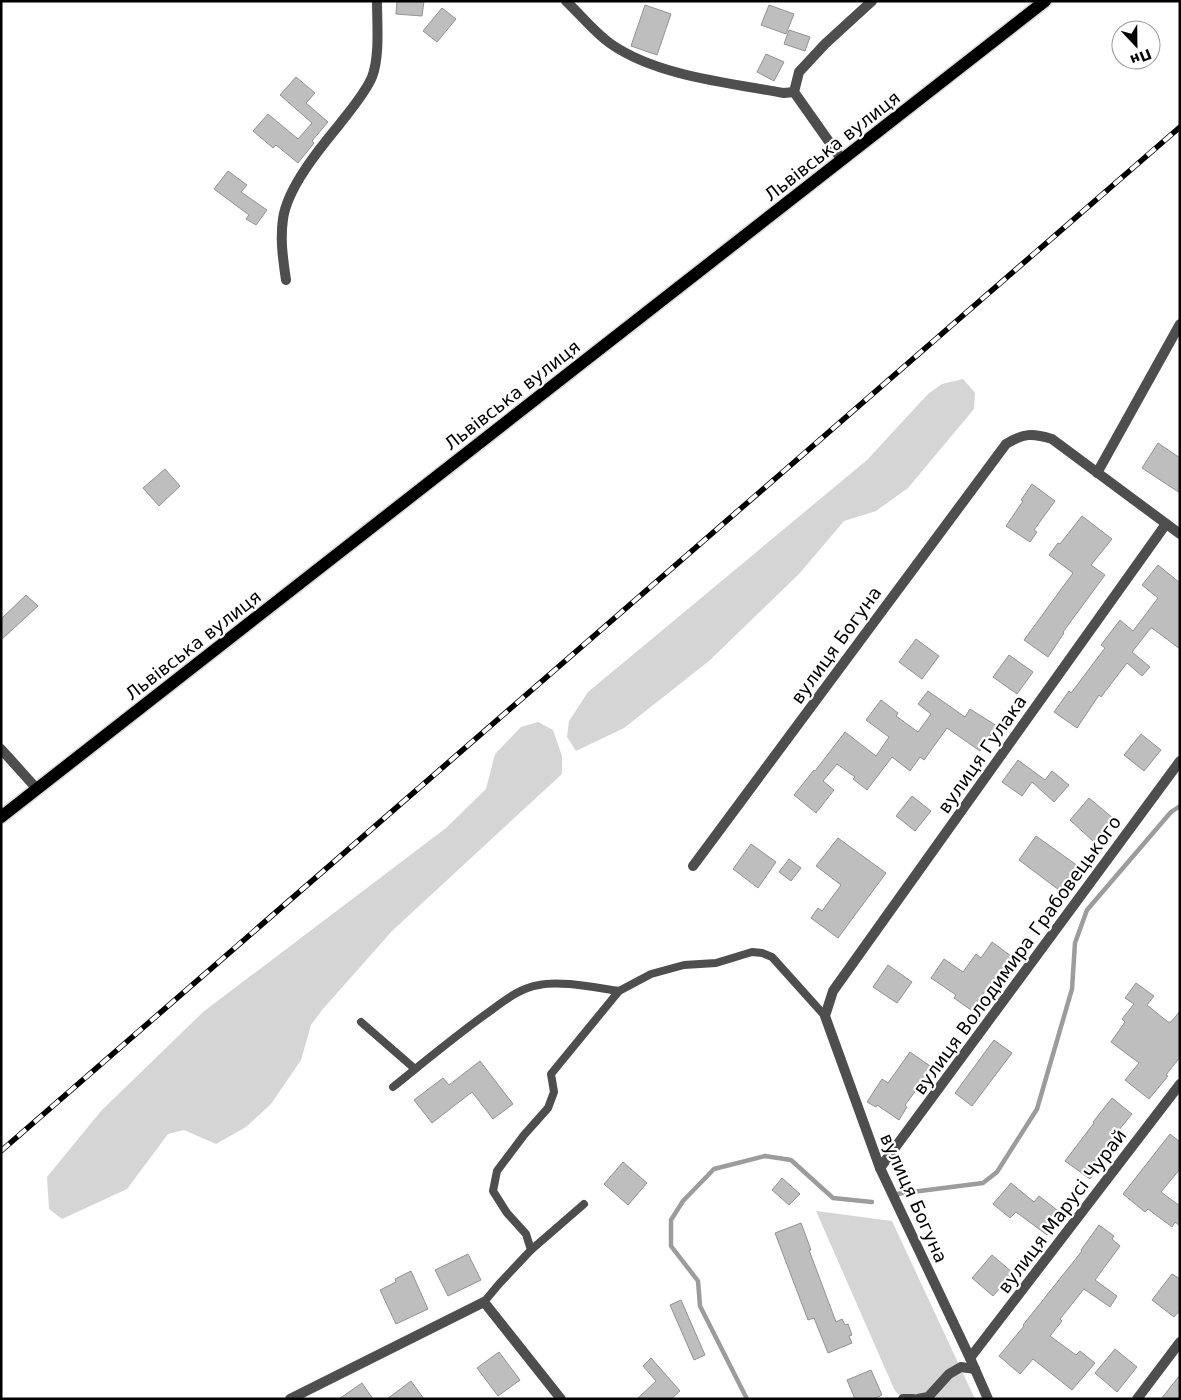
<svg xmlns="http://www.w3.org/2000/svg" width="1181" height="1400" font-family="'DejaVu Sans',sans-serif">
	<rect width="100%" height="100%" fill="#fff"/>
	<!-- green -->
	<g fill="#d5d5d5">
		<polygon points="963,379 975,393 974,409 908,488 876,511 844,521 799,574 709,661 624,728 576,751 567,737 569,721 588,692 867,460 928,394 942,384"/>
		<polygon points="538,722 553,730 562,756 562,774 392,931 322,1010 311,1025 301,1060 271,1104 246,1127 216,1144 184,1130 168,1134 127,1189 62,1219 49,1209 47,1177 101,1111 203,1012 446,828 486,789 495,754 521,727"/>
		<polygon points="816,1211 892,1221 975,1399 904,1399 895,1391"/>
	</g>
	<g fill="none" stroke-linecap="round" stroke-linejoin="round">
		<!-- stream -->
		<g stroke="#9c9c9c" stroke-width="4.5">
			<polyline points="896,1194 983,1183 997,1172 1037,1109 1072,989 1075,943 1087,910 1171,812 1180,806"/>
			<polyline points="747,1399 700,1306 698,1281 671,1246 671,1220 683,1201 714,1169 765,1156 791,1160 833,1198 872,1202"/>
		</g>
	</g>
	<!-- building -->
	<g fill="#bebebe" stroke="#929292">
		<polygon points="397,1 424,1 422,16 396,14"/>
		<polygon points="645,5 671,14 657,55 631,46"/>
		<polygon points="769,5 794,14 786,34 761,25"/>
		<polygon points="442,8 456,19 437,42 423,31"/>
		<polygon points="789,30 810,37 805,51 784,44"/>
		<polygon points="766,54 784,62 774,81 757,72"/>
		<polygon points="296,77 315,93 306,103 328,122 312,141 314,143 298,163 276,145 273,148 253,131 268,114 298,139 312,123 280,95"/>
		<polygon points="228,171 247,185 241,192 267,210 256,225 246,219 249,215 214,189"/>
		<polygon points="1158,443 1180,458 1180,493 1142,468"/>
		<polygon points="165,469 180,486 159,506 143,488"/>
		<polygon points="1032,484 1055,501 1034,530 1037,532 1030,542 1006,526 1023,501 1021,500"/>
		<polygon points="1082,516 1112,539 1091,565 1105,575 1063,632 1064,633 1048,657 1024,640 1073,573 1049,555 1058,543 1060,544"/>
		<polygon points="1158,565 1180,583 1180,649 1152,628 1150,629 1132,652 1150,667 1142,676 1127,663 1101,697 1099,695 1077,728 1054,712 1069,691 1071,693 1105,648 1101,645 1120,620 1133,631 1158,598 1142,585"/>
		<polygon points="26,595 38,606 1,640 1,619"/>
		<polygon points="916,639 939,656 922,679 899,662"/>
		<polygon points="1009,655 1033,672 1017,694 993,677"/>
		<polygon points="928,691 965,717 970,709 997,726 980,751 947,728 924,760 920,757 910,771 892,757 867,790 853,779 855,777 837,764 823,781 834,790 816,813 794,795 814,770 815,771 845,732 876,756 889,737 866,720 881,700 898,713 896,716 918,732 931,714 918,704"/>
		<polygon points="1141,734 1161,750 1144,771 1124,755"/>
		<polygon points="1018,760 1045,780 1052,771 1069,785 1054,802 1032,782 1022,796 1002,782"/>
		<polygon points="912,796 931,811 915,831 896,816"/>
		<polygon points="1089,798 1114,819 1094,842 1070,820"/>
		<polygon points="1036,836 1078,866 1059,890 1019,860"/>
		<polygon points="838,838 886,873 838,938 811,918 818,908 822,911 841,885 816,866"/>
		<polygon points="751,844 776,862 758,888 733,869"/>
		<polygon points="789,859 801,868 791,881 779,872"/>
		<polygon points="992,942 1011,956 971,1010 954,998 956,995 931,978 944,959 963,972 976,954 981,958"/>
		<polygon points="888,965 912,982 897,1003 873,987"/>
		<polygon points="1136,983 1154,996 1147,1005 1168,1022 1171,1022 1180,1011 1180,1057 1166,1075 1168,1076 1149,1099 1125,1080 1139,1063 1111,1042 1125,1022 1122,1019 1134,1004 1125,998"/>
		<polygon points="994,1040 1012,1053 972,1106 955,1093"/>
		<polygon points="910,1052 933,1068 905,1105 907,1107 899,1120 877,1105 876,1107 867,1102 882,1079 888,1083"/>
		<polygon points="480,1061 513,1104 493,1119 472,1092 432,1123 414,1100 443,1078 449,1085"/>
		<polygon points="1112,1098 1132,1114 1104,1148 1109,1152 1090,1179 1065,1161 1094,1123 1093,1122"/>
		<polygon points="1170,1134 1180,1142 1180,1169 1161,1192 1180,1206 1180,1226 1175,1222 1172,1227 1148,1209 1145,1212 1123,1194"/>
		<polygon points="623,1162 647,1183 628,1205 604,1184"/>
		<polygon points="782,1178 800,1194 789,1205 772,1190"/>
		<polygon points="1011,1183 1034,1202 1039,1196 1062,1214 1047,1235 1016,1212 1010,1218 993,1204"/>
		<polygon points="801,1223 811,1250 809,1250 836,1322 842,1319 845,1325 848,1324 852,1335 849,1336 852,1343 828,1353 814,1318 808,1320 775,1233"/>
		<polygon points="1099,1225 1114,1236 1112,1239 1120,1246 1095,1280 1117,1296 1110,1307 1084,1289 1060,1319 1062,1321 1050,1336 1076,1355 1080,1351 1095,1363 1072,1390 1033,1359 1020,1374 999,1356 1024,1326 1023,1325 1082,1251 1081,1250"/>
		<polygon points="468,1254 481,1280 448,1296 435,1270"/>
		<polygon points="992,1255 1013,1273 993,1296 972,1278"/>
		<polygon points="411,1271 428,1309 396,1324 380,1290 396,1282 395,1279"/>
		<polygon points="1172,1274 1180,1279 1180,1310 1174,1317 1152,1300"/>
		<polygon points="681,1300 705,1355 694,1360 670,1305"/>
		<polygon points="1115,1349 1137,1367 1117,1392 1095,1373"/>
		<polygon points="499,1352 520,1380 498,1396 477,1368"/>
		<polygon points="651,1358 680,1391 671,1399 637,1399 656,1381 643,1366"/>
		<polygon points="871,1370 882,1395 874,1399 855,1399 847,1380"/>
		<polygon points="1180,1375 1180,1399 1161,1399"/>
		<polygon points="411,1381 424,1399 387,1399"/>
		<polygon points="362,1383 373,1399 339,1399"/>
	</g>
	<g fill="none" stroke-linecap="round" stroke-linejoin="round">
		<!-- primary casing -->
		<g stroke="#dbdbdb" stroke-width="15">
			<polyline id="primary" points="1,817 1045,1"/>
		</g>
		<!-- lane -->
		<g stroke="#4e4e4e" stroke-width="8">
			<polyline points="361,1022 415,1069"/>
			<path d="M 393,1087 C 424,1062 454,1037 486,1014 C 503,1002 519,988 539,985 C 560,980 597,988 619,991"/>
			<polyline points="531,1250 584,1204"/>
			<polyline points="484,1302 499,1284 531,1250 526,1234 507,1213 493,1191 497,1171 524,1135 548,1108 554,1092 551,1074 619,991 651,974 684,965 716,963 752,952 762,953 772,957 825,1016"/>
		</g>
		<!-- street -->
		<g stroke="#4e4e4e" stroke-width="10">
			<path d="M 566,1 C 580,14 595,33 611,44 C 657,76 729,83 784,93 L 794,92"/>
			<polyline points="842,160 794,92 799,72 825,44 872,1"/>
			<path d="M 286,280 C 283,259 280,240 283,219 C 287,188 320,148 339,125 C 349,112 366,92 372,77 C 380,57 377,23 377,1"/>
			<polyline points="1097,473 1180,324"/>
			<polyline points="1,749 37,789"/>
			<path d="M 693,866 L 1006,444 C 1024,433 1032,433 1052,439 L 1180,534"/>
			<polyline points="880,1168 1180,761"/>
			<polyline points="970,1358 1180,1084"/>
			<polyline points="290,1399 484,1302 561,1399"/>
			<polyline points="903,1399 913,1399"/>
			<polyline points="918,1399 928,1397 949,1374 961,1367 975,1369"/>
			<polyline points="988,1399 970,1358 880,1168 825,1016 833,991 1166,524"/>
			<polyline points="1137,1399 1180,1342"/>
		</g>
		<!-- primary -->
		<use href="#primary" stroke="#000" stroke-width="12"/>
		<!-- rail casing -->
		<g stroke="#000" stroke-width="5.5">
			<polyline id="rail" points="1,1151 1180,127"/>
		</g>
		<!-- rail -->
		<use href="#rail" stroke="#fff" stroke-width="4" stroke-dasharray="11" stroke-linecap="butt"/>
	</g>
	<g text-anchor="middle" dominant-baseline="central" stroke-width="4.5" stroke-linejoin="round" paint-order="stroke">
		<!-- street labels -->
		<g font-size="18" fill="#000" stroke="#fff">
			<text transform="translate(832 146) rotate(-38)">Львівська вулиця</text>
			<text transform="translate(512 395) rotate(-38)">Львівська вулиця</text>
			<text transform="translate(193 645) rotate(-38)">Львівська вулиця</text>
			<text transform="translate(836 645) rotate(-54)">вулиця Богуна</text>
			<text transform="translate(982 754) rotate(-55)">вулиця Гулака</text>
			<text transform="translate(1017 955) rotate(-54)">вулиця Володимира Грабовецького</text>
			<text transform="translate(914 1198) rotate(66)">вулиця Богуна</text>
			<text transform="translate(1062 1211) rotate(-53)">вулиця Марусі Чурай</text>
		</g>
	</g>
	<!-- border -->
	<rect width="1181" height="1400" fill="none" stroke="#000000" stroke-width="5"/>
	<!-- north arrow -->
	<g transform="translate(1136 45) rotate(158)"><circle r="24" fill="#ffffff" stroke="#999999"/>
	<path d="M0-4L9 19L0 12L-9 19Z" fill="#000000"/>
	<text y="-8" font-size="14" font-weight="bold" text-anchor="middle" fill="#000000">Пн</text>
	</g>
</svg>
